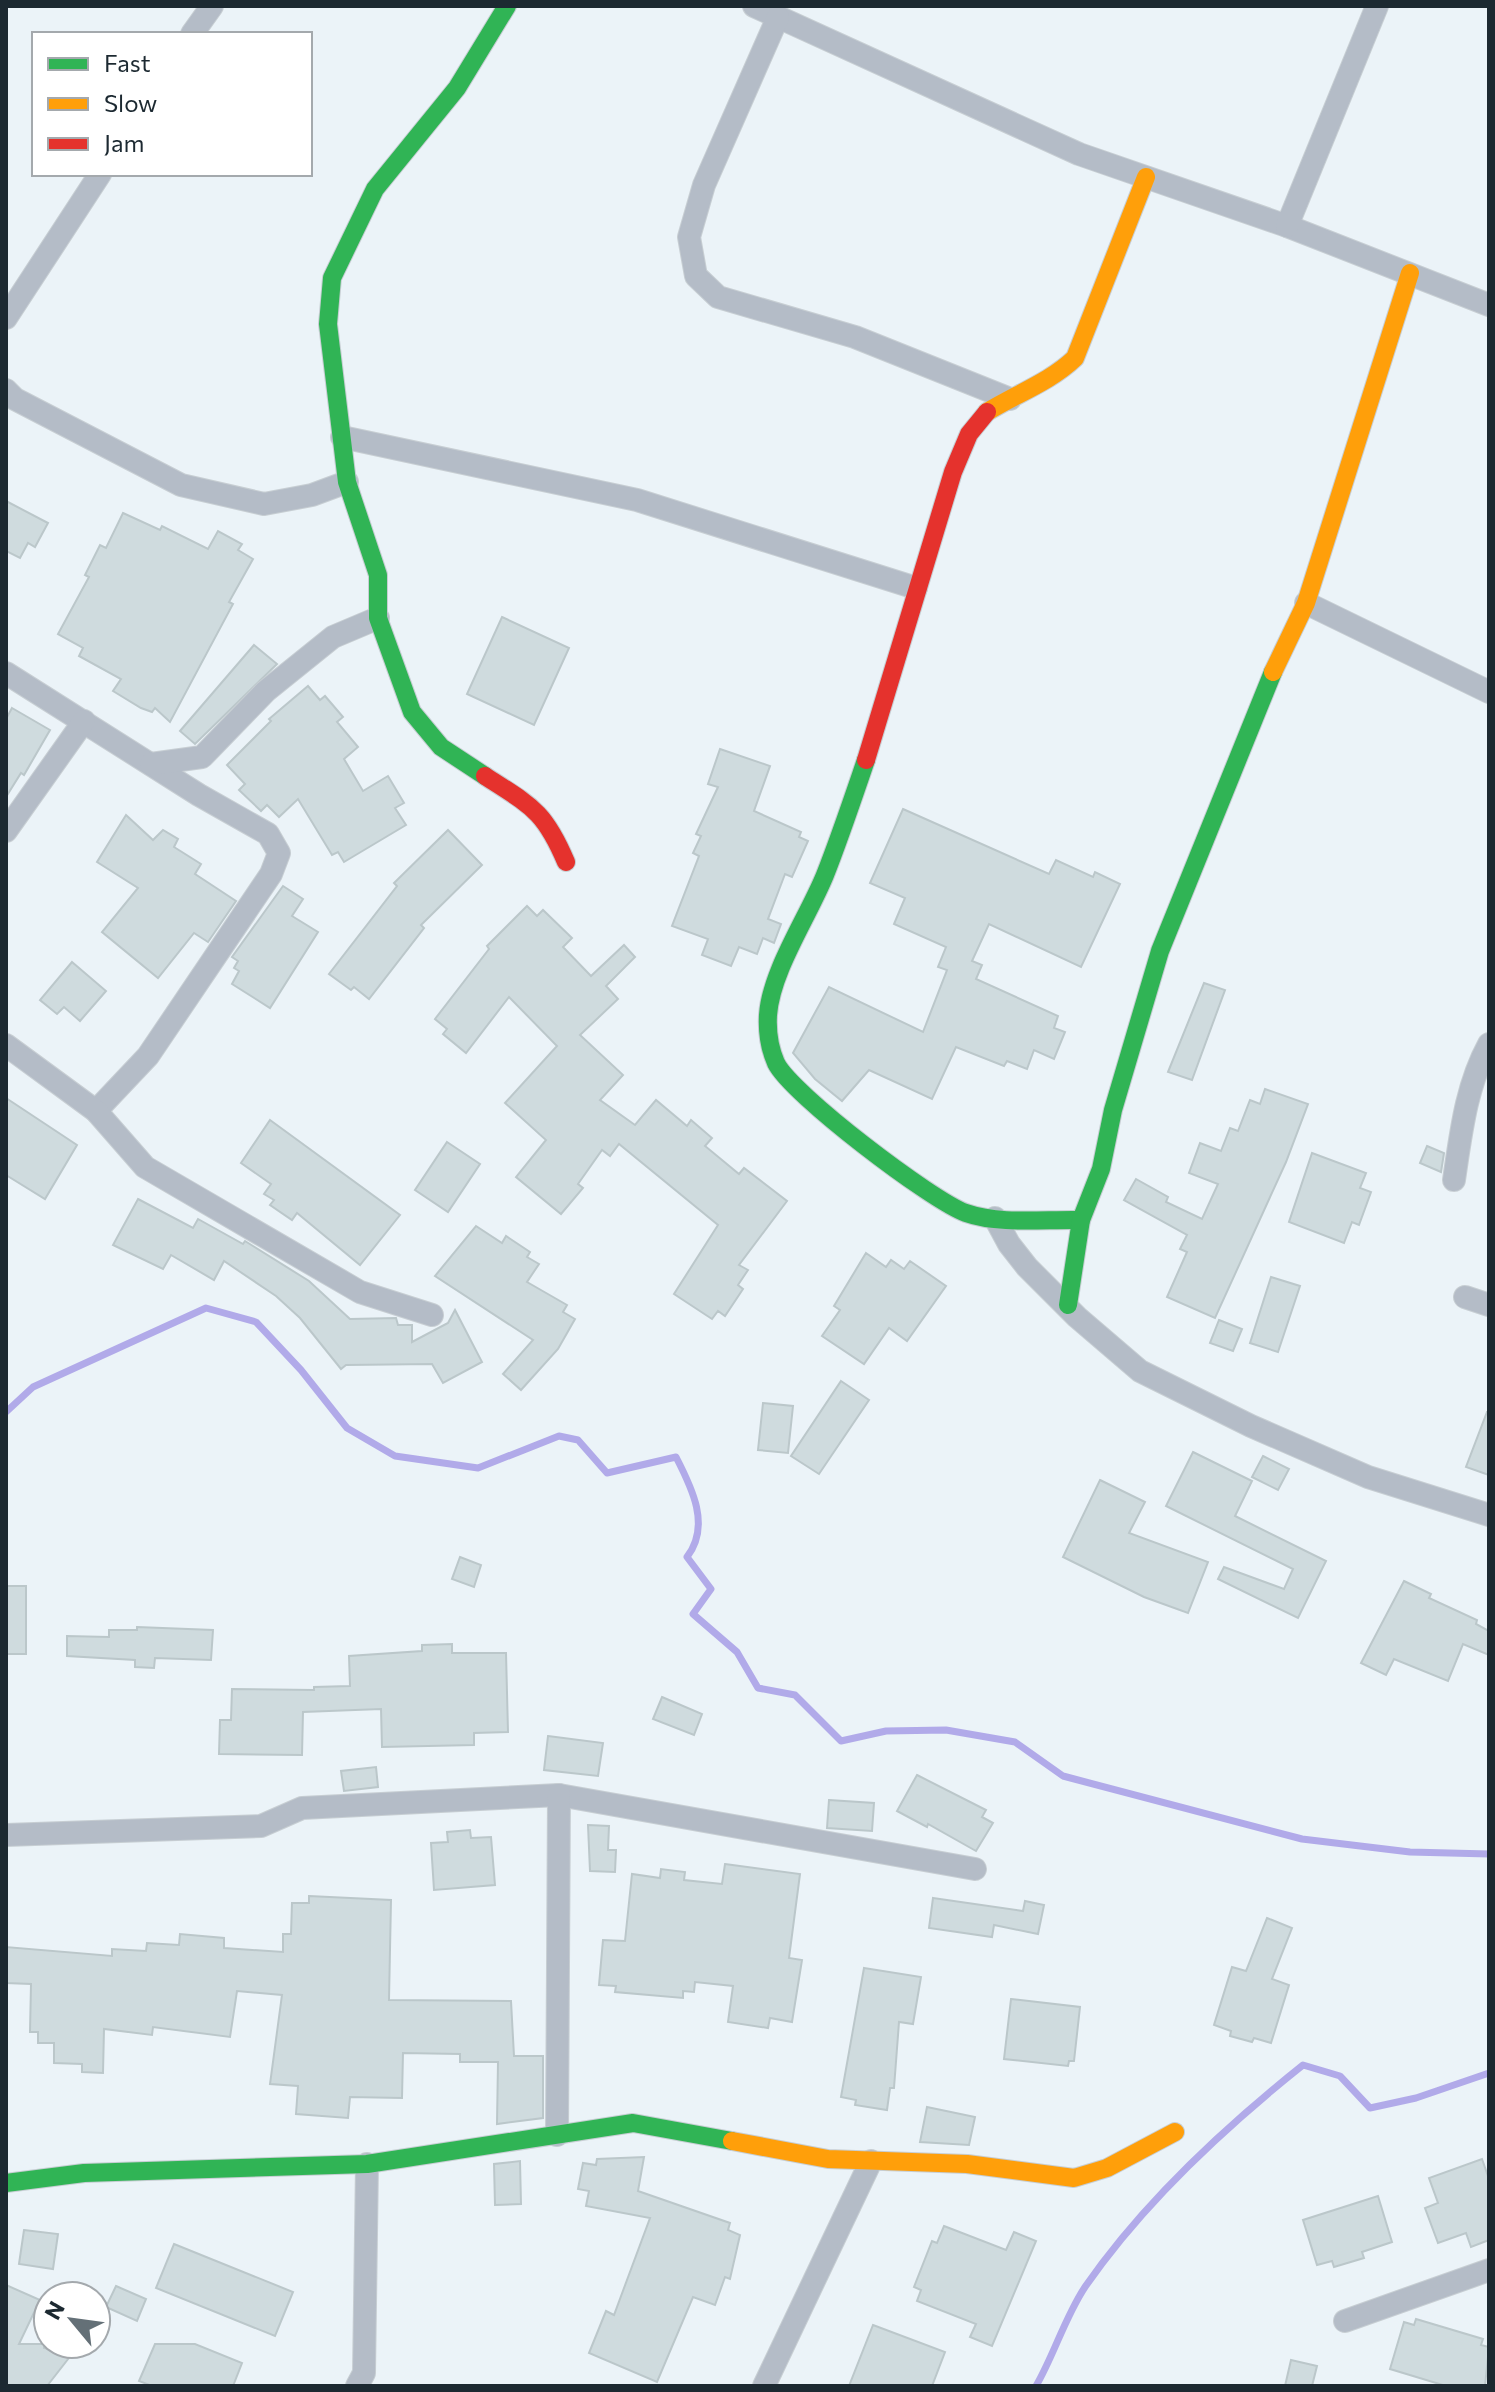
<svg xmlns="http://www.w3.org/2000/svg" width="1495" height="2392" font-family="Commissioner,sans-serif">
	<rect width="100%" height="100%" fill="#ebf3f8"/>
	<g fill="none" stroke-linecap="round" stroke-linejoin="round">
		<!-- stream -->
		<g stroke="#b1aae9" stroke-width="7">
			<path d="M 6,1412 L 33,1387 L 206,1308 L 256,1322 L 301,1370 L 347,1428 L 395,1456 L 478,1468 L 559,1436 L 578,1440 L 607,1473 L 676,1457 C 692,1488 711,1526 687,1557 L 711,1589 L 693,1614 L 737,1652 L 758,1688 L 795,1695 L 841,1741 L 886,1731 L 946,1730 L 1015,1742 L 1063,1776 L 1302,1839 L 1410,1852 L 1489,1854"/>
			<path d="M 1036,2386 C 1054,2355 1065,2317 1085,2287 C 1143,2203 1224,2128 1303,2065 L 1340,2076 L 1370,2108 L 1416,2098 L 1489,2073"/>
		</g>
	</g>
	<!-- building -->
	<g fill="#cfdbde" stroke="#bbc7ca" stroke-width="2">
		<polygon points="6,501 48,523 35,547 28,543 20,558 6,551"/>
		<polygon points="123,513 160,530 162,526 208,549 218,531 242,544 238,550 253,559 229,602 233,604 170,722 155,708 152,712 141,708 113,691 121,679 79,656 83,648 58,634 89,577 85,575 100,545 106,548"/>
		<polygon points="502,617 569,648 534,725 467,694"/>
		<polygon points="254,645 277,664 195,744 180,731"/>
		<polygon points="308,686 320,700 325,696 343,717 337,722 358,747 344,759 363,791 388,776 404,803 395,808 406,825 344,862 338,852 332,855 298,799 279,817 267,805 261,811 239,790 245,784 227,765 271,721 269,719"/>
		<polygon points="12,708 50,730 24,775 21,773 6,797 6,719"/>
		<polygon points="720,749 770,766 754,811 801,832 799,837 808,841 792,877 785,874 768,919 781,924 774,943 763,938 757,954 739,947 731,966 702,955 708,939 672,926 699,856 693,853 701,836 696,834 718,787 708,784"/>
		<polygon points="903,809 1049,874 1056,860 1093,877 1095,872 1120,884 1081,967 989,924 972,961 982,965 976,979 1058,1016 1054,1028 1065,1032 1054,1059 1034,1050 1027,1069 1007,1061 1004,1066 956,1047 932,1099 869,1070 842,1101 815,1079 793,1053 829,987 923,1032 947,970 938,967 946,947 894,924 905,898 870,883"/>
		<polygon points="126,815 153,840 163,830 178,839 174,847 201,864 195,874 236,901 208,942 194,933 158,978 102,932 138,888 97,862"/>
		<polygon points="448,830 482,865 421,925 424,928 369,999 354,987 351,990 329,974 397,886 394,883"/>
		<polygon points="283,886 303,899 292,916 318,932 270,1008 232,984 239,971 234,968 238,961 232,957"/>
		<polygon points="527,906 537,916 543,910 572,938 563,947 591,976 624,945 635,957 606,986 618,999 580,1035 623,1075 600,1100 635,1125 656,1100 687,1126 691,1120 712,1138 705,1146 739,1174 744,1168 787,1201 739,1265 748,1270 738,1285 743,1289 725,1316 718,1311 712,1319 674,1294 718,1225 619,1144 610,1156 602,1150 578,1184 583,1188 561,1214 516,1177 546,1140 505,1103 557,1046 509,997 466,1053 443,1034 447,1029 435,1019 489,949 487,946"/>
		<polygon points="72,962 106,991 80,1021 64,1007 57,1014 40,1000"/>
		<polygon points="1204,983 1225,990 1192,1080 1168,1072"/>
		<polygon points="1265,1089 1308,1104 1286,1162 1215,1318 1167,1297 1187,1252 1180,1249 1187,1235 1124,1200 1136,1179 1168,1197 1166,1202 1202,1219 1218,1184 1189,1173 1200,1143 1221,1151 1230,1128 1238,1131 1250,1100 1260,1104"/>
		<polygon points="6,1098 77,1145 45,1199 6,1175"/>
		<polygon points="270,1120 400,1215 360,1265 297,1213 292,1220 270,1205 274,1200 264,1194 271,1184 241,1163"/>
		<polygon points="447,1142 480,1164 448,1212 415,1190"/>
		<polygon points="1427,1146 1444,1153 1441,1172 1420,1163"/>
		<polygon points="1312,1153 1366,1173 1360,1188 1371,1192 1359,1225 1352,1222 1344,1243 1289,1222"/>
		<polygon points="138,1199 193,1228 198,1219 243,1244 245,1241 309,1281 350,1319 396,1318 398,1325 412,1325 412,1342 448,1323 455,1310 482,1362 443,1383 432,1364 346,1365 341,1369 300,1318 276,1296 224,1261 214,1280 171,1255 163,1269 113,1245"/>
		<polygon points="476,1226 502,1243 506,1236 530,1252 527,1257 539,1264 527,1282 567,1305 563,1312 575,1319 558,1349 521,1390 503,1374 533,1340 435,1276"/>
		<polygon points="866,1253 886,1267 891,1260 904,1269 910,1261 946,1286 907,1341 889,1328 864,1364 822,1336 840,1310 834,1306"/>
		<polygon points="1271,1277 1300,1286 1278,1352 1250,1343"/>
		<polygon points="1219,1320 1242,1329 1233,1351 1210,1343"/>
		<polygon points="841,1381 869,1400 819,1474 791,1456"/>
		<polygon points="763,1403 793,1406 788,1453 758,1450"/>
		<polygon points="1487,1412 1489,1412 1489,1475 1466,1467"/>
		<polygon points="1193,1452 1252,1481 1235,1516 1326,1561 1298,1618 1218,1579 1224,1567 1284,1589 1293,1569 1166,1506"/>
		<polygon points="1263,1456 1289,1469 1278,1490 1252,1477"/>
		<polygon points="1100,1480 1145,1502 1129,1533 1208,1562 1188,1613 1144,1597 1063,1557"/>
		<polygon points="460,1557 481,1565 474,1587 452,1579"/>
		<polygon points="1404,1581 1431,1594 1429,1598 1477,1620 1476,1624 1489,1631 1489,1655 1463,1644 1448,1681 1394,1659 1386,1675 1361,1663"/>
		<rect x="6" y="1586" width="20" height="68"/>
		<polygon points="137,1627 213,1630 211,1660 155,1658 154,1668 135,1667 135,1660 67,1656 67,1636 109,1637 109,1630 137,1630"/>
		<polygon points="452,1644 452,1653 506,1653 508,1732 474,1733 474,1745 382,1747 381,1709 303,1712 302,1755 219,1754 220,1720 231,1720 232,1689 314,1690 314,1687 350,1686 349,1656 422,1651 422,1645"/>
		<polygon points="662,1697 702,1714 694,1735 653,1719"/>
		<polygon points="548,1736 603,1743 598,1776 544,1770"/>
		<polygon points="376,1767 378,1787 344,1791 341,1771"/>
		<polygon points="917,1775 986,1810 982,1817 993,1823 976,1851 928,1824 927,1827 897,1811"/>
		<polygon points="829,1800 874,1803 872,1831 827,1828"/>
		<polygon points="588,1825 609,1826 608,1850 616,1850 615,1872 590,1871"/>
		<polygon points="470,1830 471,1838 491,1837 495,1885 434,1890 431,1843 448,1842 447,1832"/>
		<polygon points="725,1864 800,1874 789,1958 802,1960 792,2022 770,2018 768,2028 728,2022 733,1986 695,1982 694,1992 683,1991 683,1998 615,1992 616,1986 599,1985 603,1940 625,1941 632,1874 660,1878 661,1869 685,1872 684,1880 722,1884"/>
		<polygon points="309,1896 391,1900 389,2000 511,2001 514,2056 543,2056 543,2118 497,2124 498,2062 460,2062 460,2054 403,2053 402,2098 350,2097 348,2118 296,2114 298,2086 270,2084 282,1995 237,1991 230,2037 153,2027 152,2035 104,2029 103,2073 82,2072 82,2064 54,2063 54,2043 38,2043 38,2032 30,2032 31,1984 6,1983 6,1947 112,1956 112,1949 146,1951 147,1943 179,1945 180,1934 224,1938 224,1948 283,1952 283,1934 291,1934 292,1903 309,1903"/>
		<polygon points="933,1898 1023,1911 1025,1901 1044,1905 1038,1934 994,1925 992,1937 929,1928"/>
		<polygon points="1267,1918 1292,1928 1272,1979 1289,1985 1271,2043 1254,2038 1252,2042 1230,2036 1231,2031 1214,2025 1232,1967 1246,1971"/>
		<polygon points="864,1968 921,1977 913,2024 899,2022 894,2088 890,2088 887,2110 855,2105 856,2100 841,2097"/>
		<polygon points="1011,1999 1080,2007 1074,2061 1069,2061 1068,2066 1004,2059"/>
		<polygon points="927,2107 975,2117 969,2145 920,2142"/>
		<polygon points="644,2157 638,2191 730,2223 728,2230 740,2235 730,2279 725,2277 715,2305 693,2297 657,2382 589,2353 606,2311 614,2315 650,2218 586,2206 589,2191 578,2189 583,2163 596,2165 597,2159"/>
		<polygon points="1482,2159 1489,2179 1489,2240 1471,2247 1466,2233 1438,2243 1425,2208 1438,2203 1429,2178"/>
		<polygon points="520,2161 521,2204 495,2205 494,2164"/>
		<polygon points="1378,2196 1392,2242 1362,2252 1364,2258 1334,2267 1332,2261 1317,2265 1303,2220"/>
		<polygon points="944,2226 1006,2250 1014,2232 1036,2241 992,2346 970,2337 976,2324 917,2301 921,2290 914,2287 932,2241 937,2243"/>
		<polygon points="24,2230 58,2234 53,2269 19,2264"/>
		<polygon points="174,2244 293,2292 275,2336 156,2288"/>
		<polygon points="6,2285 40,2300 19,2344 44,2344 44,2348 72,2354 47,2386 6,2386"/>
		<polygon points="116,2286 146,2299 137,2321 106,2307"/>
		<polygon points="1416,2319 1483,2339 1481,2345 1489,2347 1485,2386 1446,2386 1390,2369 1404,2322 1414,2325"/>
		<polygon points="873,2325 945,2352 932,2386 849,2386"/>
		<polygon points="155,2344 195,2344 242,2363 233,2386 152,2386 139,2381"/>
		<polygon points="1291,2360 1317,2366 1312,2386 1285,2386"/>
	</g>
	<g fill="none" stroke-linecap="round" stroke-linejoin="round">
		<!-- street casing -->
		<g stroke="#c7ced3" stroke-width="24">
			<g id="street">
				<polyline points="754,6 1079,154 1287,226 1489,305"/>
				<polyline points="778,17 704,185 689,237 696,276 718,297 855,337 1010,399"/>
				<polyline points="192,34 212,6"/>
				<polyline points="1287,226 1377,6"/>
				<polyline points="6,318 100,174"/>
				<polyline points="6,390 15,399 181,485 264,504 312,495 347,482"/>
				<polyline points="342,437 637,500 916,588"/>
				<polyline points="1306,603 1489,692"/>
				<polyline points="6,673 199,795 268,834 279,853 271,874 148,1056 96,1111"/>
				<polyline points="151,764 202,757 266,691 333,637 378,618"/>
				<polyline points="6,831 84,721"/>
				<polyline points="6,1045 96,1111 145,1167 360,1292 432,1315"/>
				<path d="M 1454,1180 C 1461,1133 1466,1086 1489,1044"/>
				<polyline points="995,1218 1009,1244 1027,1267 1077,1317 1140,1371 1251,1426 1368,1477 1489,1515"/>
				<polyline points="1465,1297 1489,1305"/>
				<polyline points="6,1835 261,1826 302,1808 559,1795 975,1869"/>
				<polyline points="557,2135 559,1795"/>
				<polyline points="1345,2321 1489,2270"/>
				<polyline points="357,2386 364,2373 367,2164"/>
				<polyline points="764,2386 871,2161"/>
			</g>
		</g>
		<!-- fast casing -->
		<g stroke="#c7ced3" stroke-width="20">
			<g id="fast">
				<path d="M 866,760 C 853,798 840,837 825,875 C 808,917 771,971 768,1015 C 767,1032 769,1047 776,1063 C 791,1094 932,1201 966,1213 C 1000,1225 1045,1219 1081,1220"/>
				<polyline points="485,776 441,747 412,712 378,618 378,575 347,482 328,324 332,278 375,189 457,88 507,6"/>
				<polyline points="1068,1305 1081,1220 1101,1169 1113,1110 1160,951 1273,672"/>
				<polyline points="6,2183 84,2173 367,2164 633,2123 732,2141"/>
			</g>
		</g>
		<!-- slow casing -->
		<g stroke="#c7ced3" stroke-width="20">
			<g id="slow">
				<path d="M 987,412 C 1016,394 1050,382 1075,358 L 1146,177"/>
				<polyline points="1273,672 1306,603 1410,273"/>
				<polyline points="732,2141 828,2159 967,2164 1074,2178 1107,2168 1175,2132"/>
			</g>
		</g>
		<!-- jam casing -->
		<g stroke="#c7ced3" stroke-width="20">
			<g id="jam">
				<polyline points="866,760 953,472 969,434 987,412"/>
				<path d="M 485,776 C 531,806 544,810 566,862"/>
			</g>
		</g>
		<!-- street -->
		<use href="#street" stroke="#b4bcc7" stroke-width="22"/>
		<!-- fast -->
		<use href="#fast" stroke="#30b455" stroke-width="18"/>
		<!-- slow -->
		<use href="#slow" stroke="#ff9f0a" stroke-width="18"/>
		<!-- jam -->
		<use href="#jam" stroke="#e5322d" stroke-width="18"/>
	</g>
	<!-- border -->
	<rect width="1495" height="2392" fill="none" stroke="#1c2931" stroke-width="16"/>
	<!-- legend -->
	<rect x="32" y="32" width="280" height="144" fill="#ffffff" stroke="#a4a9ad" stroke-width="2"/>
	<rect x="48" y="58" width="40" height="12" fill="#30b455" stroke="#a4a9ad" stroke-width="2"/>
	<text x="104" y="72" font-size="24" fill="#1c2931">Fast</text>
	<rect x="48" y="98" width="40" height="12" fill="#ff9f0a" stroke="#a4a9ad" stroke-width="2"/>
	<text x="104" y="112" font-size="24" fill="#1c2931">Slow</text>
	<rect x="48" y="138" width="40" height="12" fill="#e5322d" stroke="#a4a9ad" stroke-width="2"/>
	<text x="104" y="152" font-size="24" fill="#1c2931">Jam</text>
	<!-- north arrow -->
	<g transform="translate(72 2320) rotate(299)"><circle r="38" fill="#ffffff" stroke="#a4a9ad" stroke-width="2"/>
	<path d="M0-6L14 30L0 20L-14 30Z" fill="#647077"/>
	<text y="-12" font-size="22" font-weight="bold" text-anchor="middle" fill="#1c2931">N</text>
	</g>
</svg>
